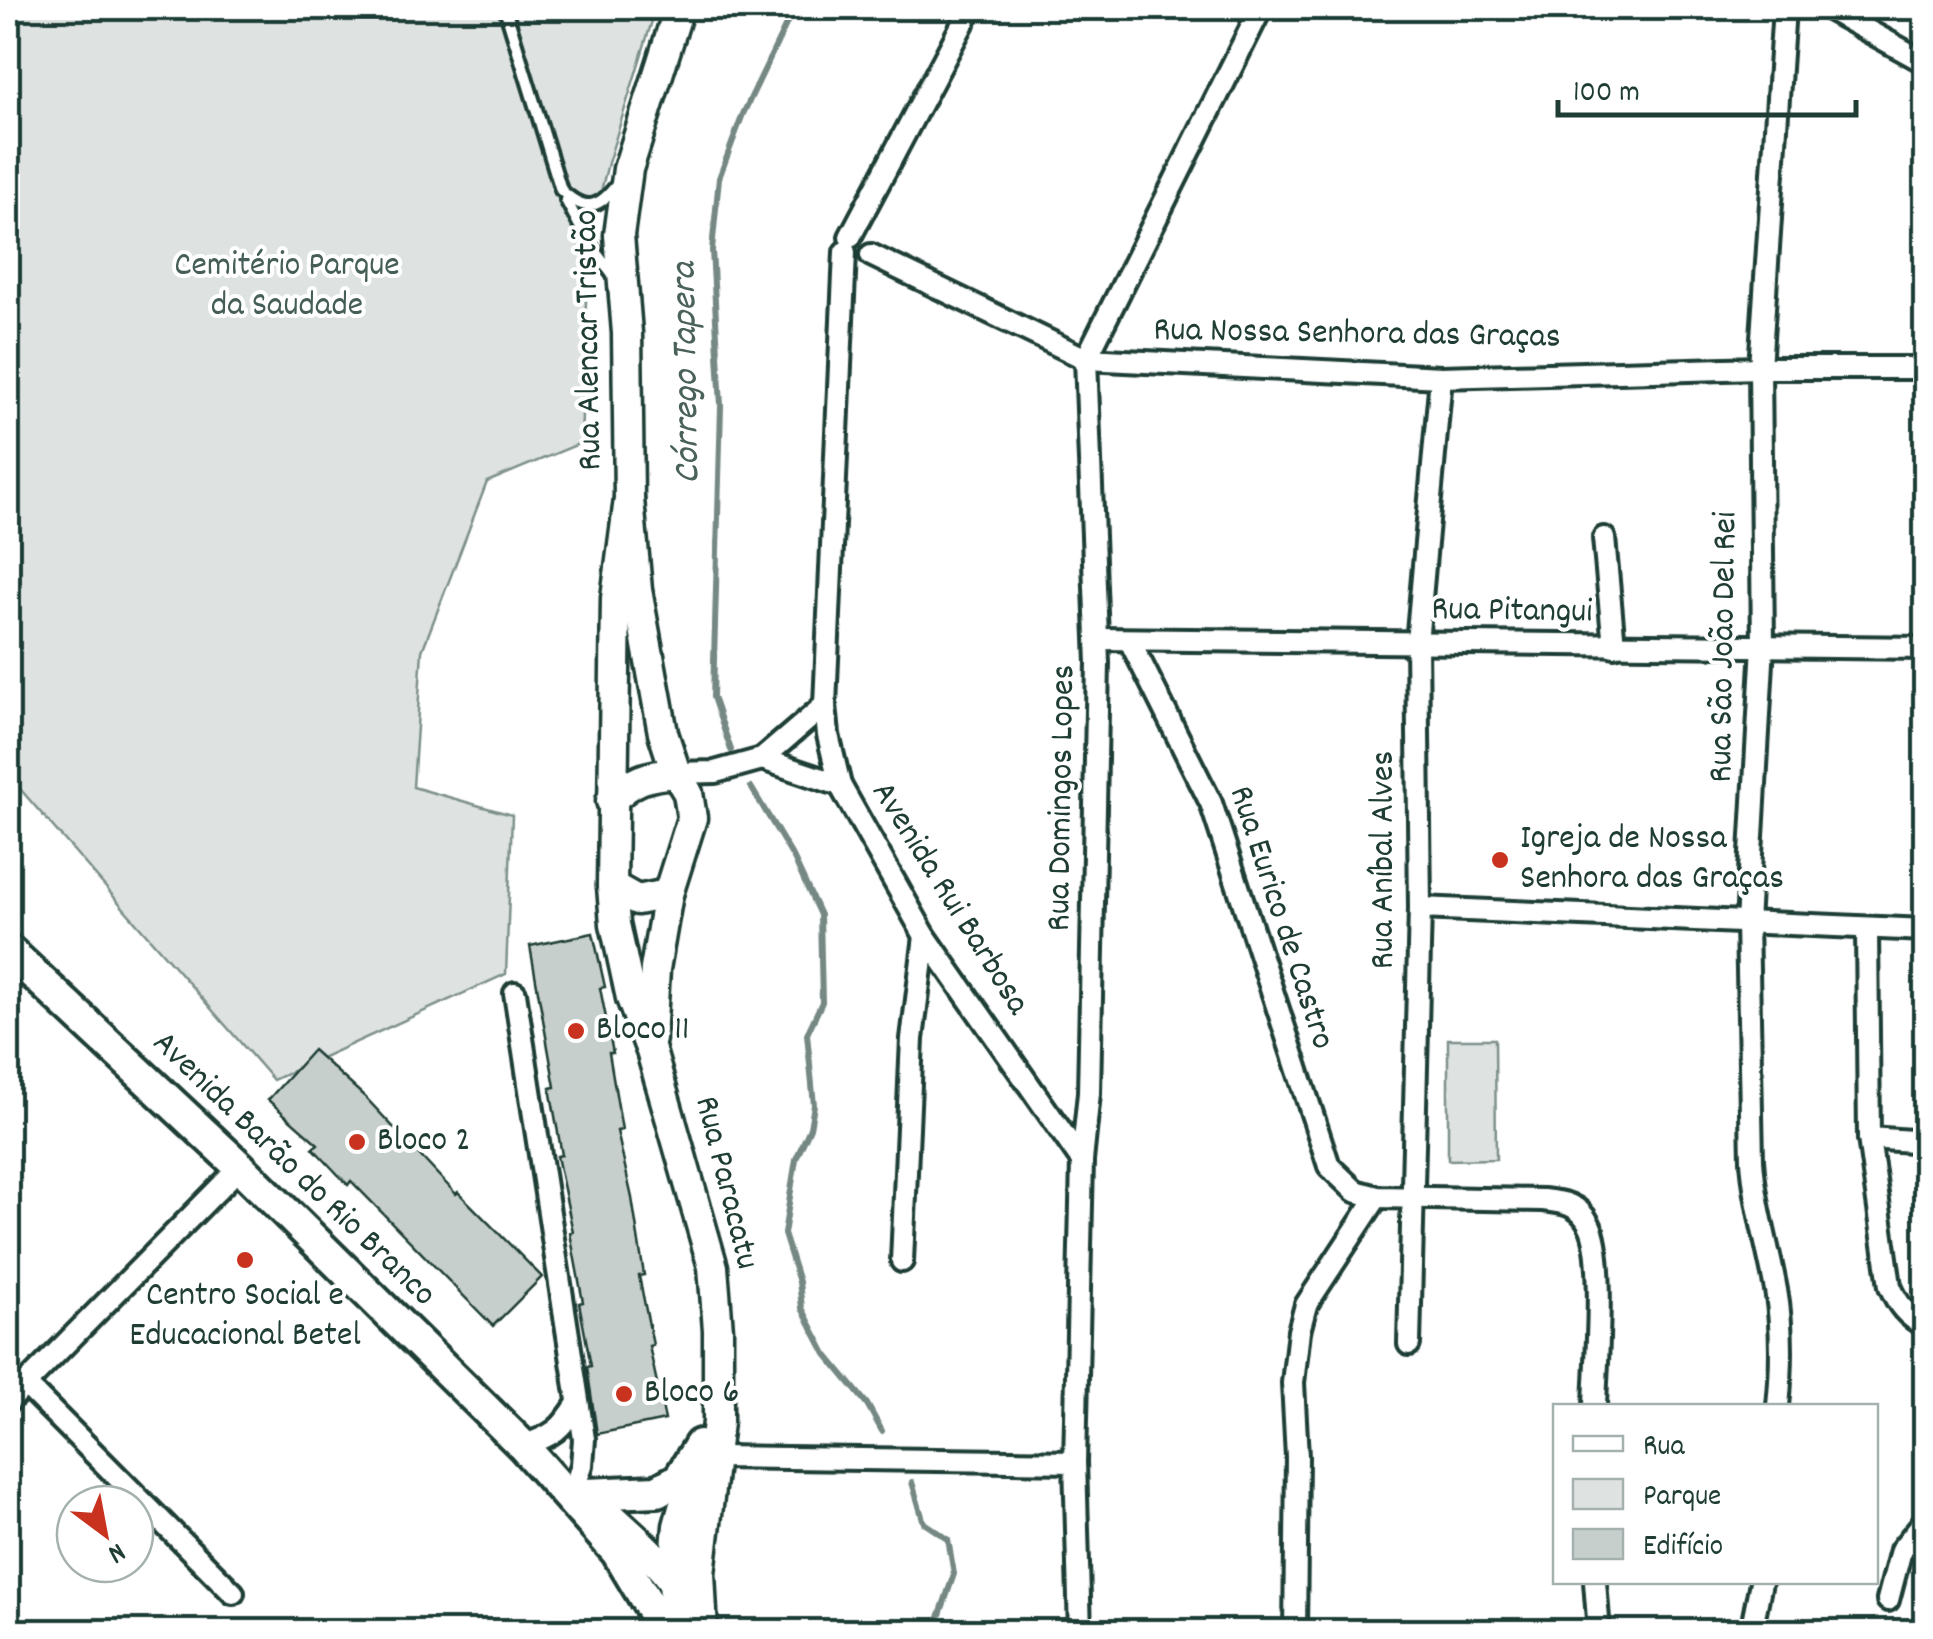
<svg xmlns="http://www.w3.org/2000/svg" width="1933" height="1639" font-family="Dekko,sans-serif">
	<rect width="100%" height="100%" fill="#fff"/>
	<filter id="ink" filterUnits="userSpaceOnUse"><feTurbulence type="fractalNoise" baseFrequency=".01" numOctaves="2"/><feDisplacementMap in="SourceGraphic" scale="20" xChannelSelector="R" yChannelSelector="G"/><feConvolveMatrix kernelMatrix="1 2 1 2 8 2 1 2 1" color-interpolation-filters="sRGB"/></filter>
	<g filter="url(#ink)">
		<!-- green -->
		<g fill="#dee3e2" stroke="#7e908b" stroke-width="2.5">
			<polygon points="8,8 656,8 608,163 588,244 581,443 487,482 422,651 413,787 512,815 506,974 273,1080 8,775"/>
			<polygon points="1448,1039 1495,1039 1496,1159 1448,1160"/>
		</g>
		<g fill="none" stroke-linecap="round" stroke-linejoin="round">
			<!-- stream -->
			<g stroke="#758883" stroke-width="6">
				<polyline points="731,750 713,697 721,406 712,250 719,178 743,114 794,8"/>
				<polyline points="751,787 794,859 820,915 822,1002 807,1034 814,1105 810,1128 796,1159 784,1234 799,1282 802,1308 826,1354 867,1404 882,1431"/>
				<polyline points="912,1482 924,1523 948,1539 954,1574 934,1632"/>
			</g>
		</g>
		<!-- building -->
		<g fill="#c7cfcc" stroke="#1f3d34" stroke-width="2.5">
			<polygon points="593,933 605,987 600,988 613,1053 609,1053 622,1130 617,1131 632,1198 644,1275 639,1276 653,1345 649,1346 665,1420 597,1434 587,1367 591,1366 579,1303 583,1302 570,1233 573,1232 557,1156 562,1155 550,1088 555,1087 530,946"/>
			<polygon points="313,1050 365,1097 456,1194 458,1192 542,1277 493,1326 351,1181 348,1185 313,1148 318,1144 268,1100"/>
		</g>
		<g fill="none" stroke-linecap="round" stroke-linejoin="round">
			<!-- service casing -->
			<g stroke="#1f3d34" stroke-width="18">
				<g id="service">
					<path d="M 505,8 L 561,190 C 586,214 600,208 619,182"/>
					<polyline points="566,200 590,245 616,279"/>
				</g>
			</g>
			<!-- minor casing -->
			<g stroke="#1f3d34" stroke-width="28">
				<g id="minor">
					<polyline points="1827,8 1926,63"/>
					<polyline points="850,237 971,8"/>
					<polyline points="845,252 825,705 828,735 840,785 925,936 1082,1161"/>
					<polyline points="871,255 1086,359 1441,377 1760,368 1926,368"/>
					<polyline points="1604,538 1614,646"/>
					<polyline points="1098,639 1926,648"/>
					<path d="M 1130,641 L 1211,803 L 1329,1166 L 1355,1191 L 1377,1197 L 1543,1200 C 1563,1202 1579,1204 1589,1224 C 1606,1254 1596,1367 1595,1406"/>
					<polyline points="762,759 840,785"/>
					<polyline points="676,773 715,772 762,759 825,705"/>
					<polyline points="1420,908 1926,930"/>
					<path d="M 1867,929 L 1869,1138 L 1890,1286 C 1898,1305 1907,1317 1926,1326"/>
					<polyline points="515,993 584,1439 582,1465 575,1486"/>
					<polyline points="1869,1138 1926,1142"/>
					<polyline points="902,1261 912,1039 925,936"/>
					<polyline points="1409,1344 1420,908 1417,643 1441,377"/>
					<polyline points="25,1384 233,1593"/>
					<polyline points="8,1402 240,1167"/>
					<path d="M 1778,1406 C 1782,1367 1783,1329 1776,1290 C 1768,1246 1755,1205 1752,1160 L 1747,923 L 1763,645 L 1760,368 L 1784,8"/>
					<path d="M 523,1446 C 554,1435 561,1430 578,1403"/>
					<polyline points="714,1457 1075,1462"/>
					<polyline points="1595,1582 1599,1632"/>
					<polyline points="1888,1600 1901,1550 1926,1519"/>
					<polyline points="1080,1632 1075,1462 1082,1161 1089,1093 1098,663 1086,359 1261,8"/>
					<polyline points="1295,1632 1297,1457 1293,1383 1299,1331 1306,1305 1377,1197"/>
					<polyline points="1751,1632 1761,1582"/>
				</g>
			</g>
			<!-- secondary casing -->
			<g stroke="#1f3d34" stroke-width="35">
				<g id="secondary">
					<polyline points="629,499 616,598 612,886 615,924 631,998 651,1051 713,1267 718,1330 718,1422 700,1573 703,1632"/>
					<path d="M 611,801 C 632,780 647,775 676,773"/>
					<polyline points="612,886 637,900 668,894"/>
					<polyline points="651,1039 655,969 668,894 692,818 688,793 676,773 663,733 637,590 629,499 627,333 619,235 628,169 679,8"/>
					<polyline points="676,1632 673,1580 678,1526 698,1454"/>
				</g>
			</g>
			<!-- primary casing -->
			<g stroke="#1f3d34" stroke-width="38">
				<g id="primary">
					<polyline points="8,950 240,1167 523,1446 617,1552 665,1632"/>
					<polyline points="586,1494 657,1491 679,1479 700,1445"/>
					<path d="M 604,1511 C 641,1545 686,1580 697,1632"/>
				</g>
			</g>
			<!-- service -->
			<use href="#service" stroke="#fff" stroke-width="10"/>
			<!-- minor -->
			<use href="#minor" stroke="#fff" stroke-width="20"/>
			<!-- secondary -->
			<use href="#secondary" stroke="#fff" stroke-width="28"/>
			<!-- primary -->
			<use href="#primary" stroke="#fff" stroke-width="30"/>
		</g>
	</g>
	<!-- markers -->
	<g fill="#c8321e" stroke="#fff" stroke-width="4">
		<circle cx="1500" cy="860" r="10"/>
		<circle cx="576" cy="1031" r="10"/>
		<circle cx="357" cy="1142" r="10"/>
		<circle cx="245" cy="1260" r="10"/>
		<circle cx="624" cy="1394" r="10"/>
	</g>
	<g text-anchor="middle" dominant-baseline="central" stroke-width="8" stroke-linejoin="round" paint-order="stroke">
		<!-- park labels -->
		<g font-size="35" fill="#455e57" stroke="#fff">
			<text x="287" y="267">Cemitério Parque<tspan x="287" dy="40">da Saudade</tspan></text>
		</g>
		<!-- street labels -->
		<g font-size="35" fill="#1f3d34" stroke="#fff">
			<text transform="translate(1357 335) rotate(1)">Rua Nossa Senhora das Graças</text>
			<text transform="translate(590 340) rotate(-91)">Rua Alencar Tristão</text>
			<text transform="translate(1512 612) rotate(1)">Rua Pitangui</text>
			<text transform="translate(1725 647) rotate(-89)">Rua São João Del Rei</text>
			<text transform="translate(1063 798) rotate(-89)">Rua Domingos Lopes</text>
			<text transform="translate(1385 860) rotate(-90)">Rua Aníbal Alves</text>
			<text transform="translate(949 899) rotate(58)">Avenida Rui Barbosa</text>
			<text transform="translate(1280 918) rotate(72)">Rua Eurico de Castro</text>
			<text transform="translate(293 1170) rotate(44)">Avenida Barão do Rio Branco</text>
			<text transform="translate(725 1183) rotate(76)">Rua Paracatu</text>
		</g>
		<!-- poi labels -->
		<g font-size="35" fill="#1f3d34" stroke="#fff" text-anchor="start">
			<text x="1520" y="840">Igreja de Nossa<tspan x="1520" dy="40">Senhora das Graças</tspan></text>
			<text x="596" y="1031">Bloco 11</text>
			<text x="377" y="1142">Bloco 2</text>
			<text x="245" y="1297" text-anchor="middle">Centro Social e<tspan x="245" dy="40">Educacional Betel</tspan></text>
			<text x="644" y="1394">Bloco 6</text>
		</g>
		<!-- water labels -->
		<g font-size="38" font-style="italic" fill="#4a625b" stroke="#fff">
			<text transform="translate(688 373) rotate(-91)">Córrego Tapera</text>
		</g>
	</g>
	<!-- margin -->
	<rect width="1933" height="1639" fill="none" stroke="#fff" stroke-width="40"/>
	<rect x="20" y="20" width="1893" height="1599" fill="none" stroke="#1f3d34" stroke-width="4" filter="url(#ink)"/>
	<!-- legend -->
	<rect x="1553" y="1404" width="325" height="180" fill="#ffffff" stroke="#a5b1ae" stroke-width="2.5"/>
	<rect x="1573" y="1436" width="50" height="15" fill="#ffffff" stroke="#a5b1ae" stroke-width="2.5"/>
	<text x="1643" y="1454" font-size="30" fill="#1f3d34">Rua</text>
	<rect x="1573" y="1479" width="50" height="30" fill="#dee3e2" stroke="#a5b1ae" stroke-width="2.5"/>
	<text x="1643" y="1504" font-size="30" fill="#1f3d34">Parque</text>
	<rect x="1573" y="1529" width="50" height="30" fill="#c7cfcc" stroke="#a5b1ae" stroke-width="2.5"/>
	<text x="1643" y="1554" font-size="30" fill="#1f3d34">Edifício</text>
	<!-- north arrow -->
	<g transform="translate(105 1534) rotate(148)"><circle r="48" fill="#ffffff" stroke="#a5b1ae" stroke-width="2.5"/>
	<path d="M0-8L18 38L0 25L-18 38Z" fill="#c8321e"/>
	<text y="-15" font-size="28" font-weight="bold" text-anchor="middle" fill="#1f3d34">N</text>
	</g>
	<!-- scale -->
	<path d="M1558 100v15h298v-15" fill="none" stroke="#1f3d34" stroke-width="5"/>
	<text x="1573" y="100" font-size="30" fill="#1f3d34" stroke="#ffffff" stroke-width="8" paint-order="stroke">100 m</text>
</svg>
